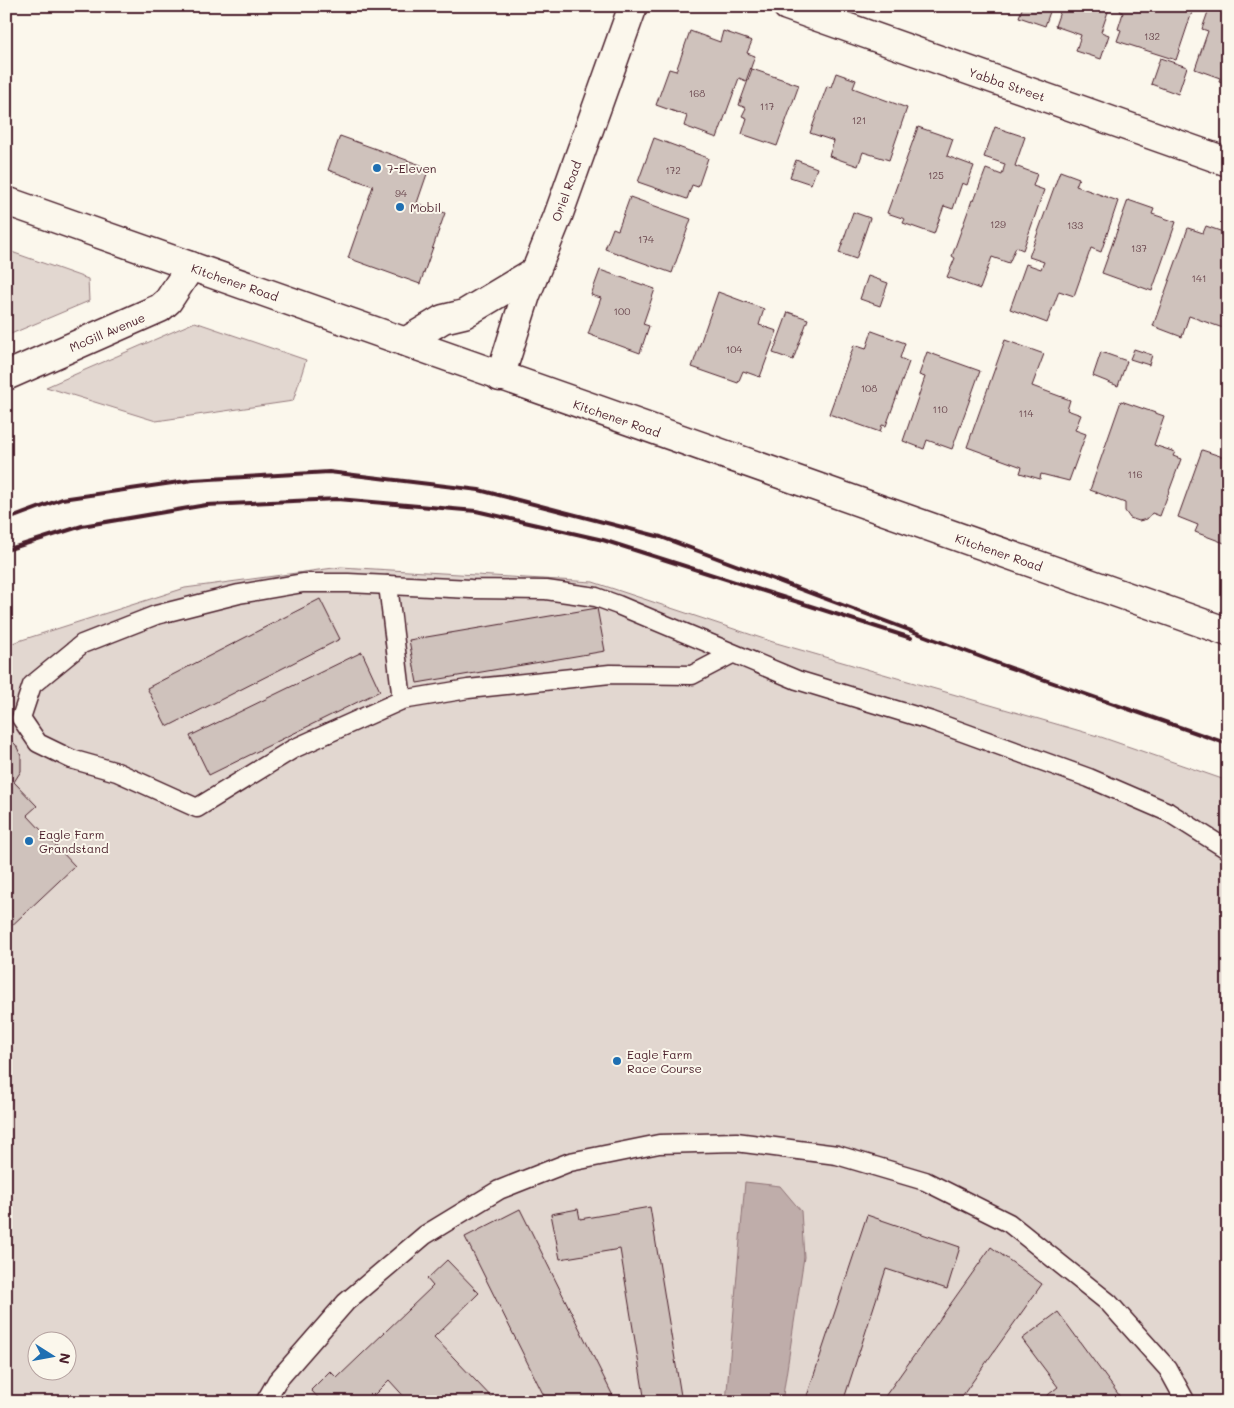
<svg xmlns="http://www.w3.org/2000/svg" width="1234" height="1408" font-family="Mali,sans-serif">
	<rect width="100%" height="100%" fill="#fbf7ec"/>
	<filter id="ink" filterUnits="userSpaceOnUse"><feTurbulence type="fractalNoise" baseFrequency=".02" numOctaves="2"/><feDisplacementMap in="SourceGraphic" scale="10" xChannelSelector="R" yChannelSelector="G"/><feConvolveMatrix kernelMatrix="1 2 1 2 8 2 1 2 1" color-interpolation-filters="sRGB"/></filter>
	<g filter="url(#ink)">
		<!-- green -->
		<g fill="#e2d7d0" stroke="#967b7e" fill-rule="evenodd">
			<polygon points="6,250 88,279 89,301 6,336"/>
			<polygon points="195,322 306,360 293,401 156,421 46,387"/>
			<path d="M 341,567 L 593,582 L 773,642 L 1101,737 L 1228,781 L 1228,1402 L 6,1402 L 6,645 L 185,588 ZM 38,1340 L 68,1340 L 68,1370 L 38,1370 Z"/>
		</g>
		<!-- water -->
		<polygon fill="#bfadaa" stroke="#907477" points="745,1182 780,1186 801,1211 804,1257 782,1402 726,1402"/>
		<!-- building -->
		<g fill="#cfc2bc" stroke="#4a1f2b">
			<polygon points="1023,6 1052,6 1045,26 1019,17"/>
			<polygon points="1062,6 1110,6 1101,32 1109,35 1101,59 1076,51 1081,35 1055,26"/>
			<polygon points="1122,6 1185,6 1193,9 1176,60 1117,41 1121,30 1118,29 1123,13 1120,11"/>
			<polygon points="1210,6 1228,6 1228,85 1219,82 1220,78 1195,69 1208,31 1202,29"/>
			<polygon points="690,31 720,42 723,31 752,41 747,53 755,56 746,81 739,78 717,138 684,126 687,116 656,105 669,69 676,71"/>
			<polygon points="1160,58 1187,67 1178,94 1151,84"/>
			<polygon points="752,69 799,85 777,146 742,134 747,118 742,116 746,108 739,105"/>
			<polygon points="836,73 856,80 853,88 907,108 889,160 863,152 858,166 829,156 834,141 810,133 827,86 831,87"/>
			<polygon points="918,127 953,139 947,156 974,166 967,185 962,183 953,209 944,206 934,234 903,223 905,219 887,213"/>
			<polygon points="995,127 1025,137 1015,166 1037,174 1033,186 1044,190 1023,250 1016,247 1009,263 992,257 980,289 947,277 955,258 952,256 972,200 974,201 986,169 1002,175 1005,164 984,157"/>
			<polygon points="340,136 429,168 417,203 445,213 420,284 348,258 373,186 328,170"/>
			<polygon points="654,138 708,158 698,187 692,185 687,199 638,182"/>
			<polygon points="796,160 817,168 811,184 790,177"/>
			<polygon points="1060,171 1079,178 1076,186 1118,201 1101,252 1091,248 1074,296 1059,291 1047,323 1010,309 1026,264 1041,269 1044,262 1029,257"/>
			<polygon points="630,197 691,219 672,273 605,249 613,228 618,230"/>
			<polygon points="1128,200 1154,209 1152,214 1176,222 1152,291 1102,273"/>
			<polygon points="853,212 870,218 856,259 839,253"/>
			<polygon points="1206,226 1223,232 1221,239 1228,242 1228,314 1223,328 1189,316 1182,337 1153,326 1188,228 1203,233"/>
			<polygon points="600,270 655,289 643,324 649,326 640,353 588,334 601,298 591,295"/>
			<polygon points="868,276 888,283 880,306 860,299"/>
			<polygon points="718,292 764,309 759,325 777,331 760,377 743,371 738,383 692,367"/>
			<polygon points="788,312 808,319 793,360 773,353"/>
			<polygon points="872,331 905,343 900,358 909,362 886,426 882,425 880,432 829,414 854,345 866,349"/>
			<polygon points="1005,340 1044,354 1032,386 1070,400 1067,410 1081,415 1075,430 1086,434 1069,481 1041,474 1040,479 1020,473 1022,467 967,447"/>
			<polygon points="1134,349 1152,355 1149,365 1130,359"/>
			<polygon points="927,352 980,371 952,449 927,440 924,449 903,441 925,377 919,375"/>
			<polygon points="1101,352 1127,361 1118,386 1093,376"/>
			<polygon points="1121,401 1164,416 1154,445 1175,452 1173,456 1181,459 1160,516 1152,513 1147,519 1139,521 1130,518 1125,511 1125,503 1090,490"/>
			<polygon points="1202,450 1226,458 1228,452 1227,544 1195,532 1198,525 1178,517"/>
			<polygon points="320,599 340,639 167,727 147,688"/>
			<polygon points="597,608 605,651 417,683 409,640"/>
			<polygon points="362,652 380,691 209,775 190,736"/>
			<polygon points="6,736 16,745 21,756 21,771 14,782 37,806 27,815 75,866 6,931"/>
			<polygon points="650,1207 682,1402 645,1402 620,1249 560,1259 551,1214 578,1209 580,1219"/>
			<polygon points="520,1209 616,1402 547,1402 465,1237"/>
			<polygon points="867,1215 960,1247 947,1289 886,1269 843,1402 805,1402"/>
			<polygon points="991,1247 1042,1284 958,1402 881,1402"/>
			<polygon points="447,1260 479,1293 434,1337 496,1402 409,1402 389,1380 367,1402 322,1402 311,1390 330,1371 337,1378 433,1286 427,1279"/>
			<polygon points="1058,1312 1124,1402 1039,1402 1058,1387 1022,1339"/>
		</g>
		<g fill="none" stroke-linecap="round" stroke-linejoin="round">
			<!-- service casing -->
			<g stroke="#4a1f2b" stroke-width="21">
				<g id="service">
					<polyline points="388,585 402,700"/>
					<polyline points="732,654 692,675 610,674 468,689 402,700 293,749 197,808 117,772 71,759 38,743 21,718 32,685 82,644 156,615 239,594 303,583 348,583 471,589 546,590 596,597 618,605 797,680 932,721 1089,778 1168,812 1228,850"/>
					<polyline points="265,1402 277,1381 346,1302 425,1235 499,1190 570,1162 659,1144 736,1142 837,1155 925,1181 1009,1223 1109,1303 1168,1369 1186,1402"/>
				</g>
			</g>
			<!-- minor casing -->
			<g stroke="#4a1f2b" stroke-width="31">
				<g id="minor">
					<polyline points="787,6 1228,162"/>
					<polyline points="6,376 160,308 168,301 191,266"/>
				</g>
			</g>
			<!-- tertiary casing -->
			<g stroke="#4a1f2b" stroke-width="31">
				<polyline id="tertiary" points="500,377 526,295 558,216 633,6"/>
			</g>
			<!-- secondary casing -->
			<g stroke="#4a1f2b" stroke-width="31">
				<g id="secondary">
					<polyline points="6,201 1228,632"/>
					<polyline points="405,342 443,319 464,314 534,272"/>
				</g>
			</g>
			<!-- service -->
			<use href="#service" stroke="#fbf7ec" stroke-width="18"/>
			<!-- minor -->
			<use href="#minor" stroke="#fbf7ec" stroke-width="28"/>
			<!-- tertiary -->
			<use href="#tertiary" stroke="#fbf7ec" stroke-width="28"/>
			<!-- secondary -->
			<use href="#secondary" stroke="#fbf7ec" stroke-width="28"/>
			<!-- rail -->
			<g stroke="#4a1f2b" stroke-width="4">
				<polyline points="6,520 62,499 193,480 329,472 479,490 661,537 1005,666 1228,744"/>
				<polyline points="6,550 82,526 206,505 338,499 476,511 603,540 911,638"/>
			</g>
		</g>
	</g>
	<!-- markers -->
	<g fill="#1f6fb2" stroke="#fbf7ec" stroke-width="2">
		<circle cx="377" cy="168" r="5"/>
		<circle cx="400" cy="207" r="5"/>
		<circle cx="29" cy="841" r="5"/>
		<circle cx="617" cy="1061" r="5"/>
	</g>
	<g text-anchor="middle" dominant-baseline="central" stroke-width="4" stroke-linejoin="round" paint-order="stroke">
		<!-- number labels -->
		<g font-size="10" fill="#6b484f">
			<text x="1152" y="36">132</text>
			<text x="697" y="93">168</text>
			<text x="767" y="106">117</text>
			<text x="859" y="120">121</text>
			<text x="673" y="170">172</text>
			<text x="936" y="175">125</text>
			<text x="401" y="193">94</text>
			<text x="998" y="224">129</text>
			<text x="1075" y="225">133</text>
			<text x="646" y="239">174</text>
			<text x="1139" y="248">137</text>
			<text x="1199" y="278">141</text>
			<text x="622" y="311">100</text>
			<text x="734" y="349">104</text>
			<text x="869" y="388">108</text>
			<text x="940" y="409">110</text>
			<text x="1026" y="413">114</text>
			<text x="1135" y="474">116</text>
		</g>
		<!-- street labels -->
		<g font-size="12" fill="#4a1f2b" stroke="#fbf7ec">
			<text transform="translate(1007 84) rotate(19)">Yabba Street</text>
			<text transform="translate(566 191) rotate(-70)">Oriel Road</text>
			<text transform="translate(235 282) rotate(19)">Kitchener Road</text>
			<text transform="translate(107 332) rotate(-23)">McGill Avenue</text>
			<text transform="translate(617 418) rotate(19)">Kitchener Road</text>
			<text transform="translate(999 552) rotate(19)">Kitchener Road</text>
		</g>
		<!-- poi labels -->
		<g font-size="12" fill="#4a1f2b" stroke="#fbf7ec" text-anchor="start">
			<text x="387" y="168">7-Eleven</text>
			<text x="410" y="207">Mobil</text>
			<text x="39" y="834">Eagle Farm<tspan x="39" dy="14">Grandstand</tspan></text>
			<text x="627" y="1054">Eagle Farm<tspan x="627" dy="14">Race Course</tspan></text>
		</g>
	</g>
	<!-- margin -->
	<rect width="1234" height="1408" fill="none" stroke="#fbf7ec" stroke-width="25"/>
	<rect x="12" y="12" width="1209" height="1383" fill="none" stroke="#4a1f2b" stroke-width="2" filter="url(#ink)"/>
	<!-- north arrow -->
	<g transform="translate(52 1356) rotate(101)"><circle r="24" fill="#fbf7ec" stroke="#b4a19f"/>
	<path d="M0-4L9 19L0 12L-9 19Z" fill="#1f6fb2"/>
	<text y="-8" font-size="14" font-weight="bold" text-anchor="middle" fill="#4a1f2b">N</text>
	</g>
</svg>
